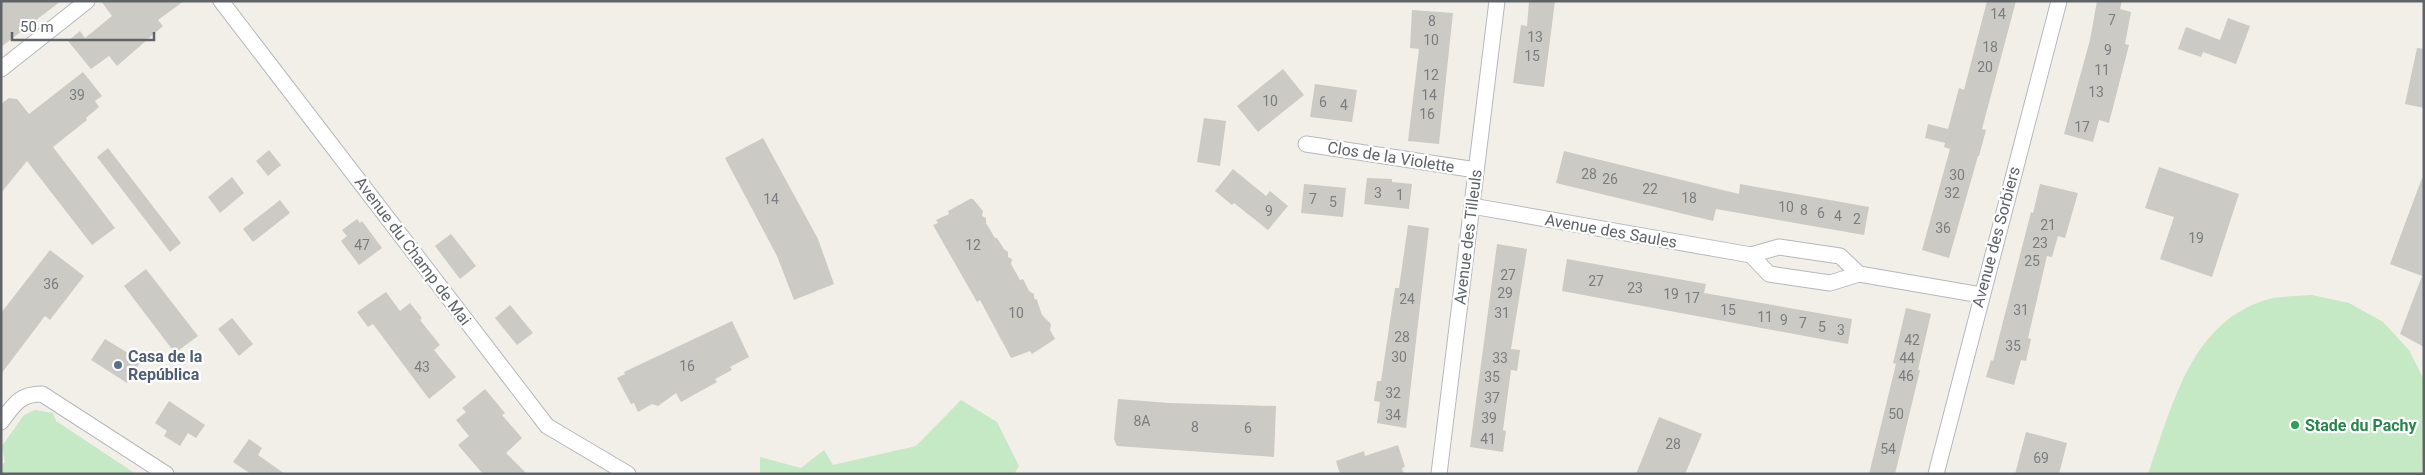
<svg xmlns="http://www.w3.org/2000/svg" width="2425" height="475" font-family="Roboto,sans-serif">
	<rect width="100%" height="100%" fill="#f1efe8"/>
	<!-- green -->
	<g fill="#c5e8c5">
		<path d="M 2312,295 L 2349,303 L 2383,322 L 2409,350 L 2424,380 L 2422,474 L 2148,474 C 2173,405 2191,318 2273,298 C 2285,296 2299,296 2312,295 Z"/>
		<polygon points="961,400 997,422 1019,466 1014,474 760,474 760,457 801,468 824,450 833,465 916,446"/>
		<polygon points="35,410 53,413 56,421 136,474 1,474 1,466 5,462 2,446 24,415"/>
	</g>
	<!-- building -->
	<g fill="#cccac5">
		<polygon points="1,1 61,1 1,47"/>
		<polygon points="101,1 184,1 158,20 163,26 117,66 109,56 91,69 68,41 80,31 85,38 112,16"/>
		<polygon points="1529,1 1555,1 1544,87 1513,83 1521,25 1527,26"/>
		<polygon points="1987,1 2016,1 1982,129 1986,130 1979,156 1978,156 1949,258 1922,250 1950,149 1944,147 1945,143 1925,138 1928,124 1948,129 1959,88 1964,90"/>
		<polygon points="2097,1 2122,1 2120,9 2131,12 2125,44 2129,45 2109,123 2099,120 2093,142 2064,134 2090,40"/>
		<polygon points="1412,10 1453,13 1439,144 1408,141 1419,49 1410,48"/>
		<polygon points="2228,18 2250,26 2236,64 2203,52 2201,57 2178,49 2186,27 2220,40"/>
		<polygon points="2417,48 2424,49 2424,108 2405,104"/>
		<polygon points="1283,69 1304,95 1258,132 1237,106"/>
		<polygon points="83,72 102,96 95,101 99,107 86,118 87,120 53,147 115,228 92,245 27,161 1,193 1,104 9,98 17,99 29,114"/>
		<polygon points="1315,84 1357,90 1352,122 1310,117"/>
		<polygon points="1204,118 1226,121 1220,166 1197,162"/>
		<polygon points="763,138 818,239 834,284 794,300 777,256 725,158"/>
		<polygon points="108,148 181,243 170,252 97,157"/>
		<polygon points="269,150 281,165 268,176 256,161"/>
		<polygon points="1564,151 1739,194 1740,184 1869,207 1864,235 1716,209 1713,221 1556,183"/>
		<polygon points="2159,167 2239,194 2212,277 2160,259 2174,217 2145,208"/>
		<polygon points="1233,169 1266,196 1270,191 1288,206 1268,230 1234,203 1232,205 1215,191"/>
		<polygon points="232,177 244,193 220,213 208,197"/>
		<polygon points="1367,178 1392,179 1392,182 1412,184 1409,209 1364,204"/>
		<polygon points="2422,178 2424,179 2424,347 2400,334 2422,276 2390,264"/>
		<polygon points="1304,184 1346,188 1343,217 1301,213"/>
		<polygon points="2040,184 2078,193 2065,238 2058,236 2052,257 2047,256 2028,338 2031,339 2026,361 2021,360 2014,385 1986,377 1991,360 1993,361 2031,212 2033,213"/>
		<polygon points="970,199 973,199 983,211 982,216 986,218 986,223 995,238 997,238 1004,249 1008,252 1008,257 1012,259 1011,264 1020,280 1023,279 1029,291 1034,294 1034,298 1037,300 1042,315 1051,324 1050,330 1055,339 1032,354 1030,351 1011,358 980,300 977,302 933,225 938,223 936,220 949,214 948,211"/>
		<polygon points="280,200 290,213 253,242 243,229"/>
		<polygon points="357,219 360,223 362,221 382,248 359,265 341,241 347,236 342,230"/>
		<polygon points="1408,225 1429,228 1406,428 1377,423 1380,402 1374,401 1377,381 1381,381 1395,288 1399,288"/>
		<polygon points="451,234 476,266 460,279 435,246"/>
		<polygon points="1497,244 1527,249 1511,349 1520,350 1517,371 1511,370 1503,430 1506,431 1503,452 1470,447"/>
		<polygon points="50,250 84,276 50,320 45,316 1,374 1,313"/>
		<polygon points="1567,259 1706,284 1704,293 1852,319 1848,344 1562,291"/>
		<polygon points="146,269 198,336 175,353 124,286"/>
		<polygon points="386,292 400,311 410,303 422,318 420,320 440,345 434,350 456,377 429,399 373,324 368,327 357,312"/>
		<polygon points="510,305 533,333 517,345 495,318"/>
		<polygon points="1906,308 1931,314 1918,370 1920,370 1895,474 1869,474 1896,364 1893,363"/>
		<polygon points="232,318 253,344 239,356 218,329"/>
		<polygon points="732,321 749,357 730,367 732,370 715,379 717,382 681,402 676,393 658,406 652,404 638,412 634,403 631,404 617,378 625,374 624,372"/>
		<polygon points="105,339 141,361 127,383 91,360"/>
		<polygon points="485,389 505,413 502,415 522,438 506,453 527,474 483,474 458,445 469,436 456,420 466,412 462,408"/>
		<polygon points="1118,399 1169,403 1276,406 1274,457 1117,446 1114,439"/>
		<polygon points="169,401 205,425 196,438 188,433 180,446 164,436 167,431 155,423"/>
		<polygon points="1659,417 1702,434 1685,474 1636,474"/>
		<polygon points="2026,432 2067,443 2059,474 2015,474"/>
		<polygon points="249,439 262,448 258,455 285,474 251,474 233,462"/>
		<polygon points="1398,445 1405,467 1402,468 1404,474 1340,474 1336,461 1364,451 1365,456"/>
	</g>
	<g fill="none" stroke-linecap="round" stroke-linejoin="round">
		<!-- street casing -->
		<g stroke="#b5b8bc" stroke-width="17">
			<g id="street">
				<polyline points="221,1 547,426 628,474"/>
				<polyline points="1,69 87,1"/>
				<polyline points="1306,144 1476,170"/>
				<polyline points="1472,206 1751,255 1779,247 1840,256 1859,274"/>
				<polyline points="1751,255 1769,274 1830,283 1859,274 1981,295"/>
				<path d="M 1,422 C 14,405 19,394 42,394 L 166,474"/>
				<polyline points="1439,474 1497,1"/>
				<polyline points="1936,474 2059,1"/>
			</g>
		</g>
		<!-- street -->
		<use href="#street" stroke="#fff" stroke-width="15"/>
	</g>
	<!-- markers -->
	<circle fill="#5c6f8a" stroke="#fff" stroke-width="2" cx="118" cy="365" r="5"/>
	<circle fill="#2e9e5b" stroke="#fff" stroke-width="2" cx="2295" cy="425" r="5"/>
	<g text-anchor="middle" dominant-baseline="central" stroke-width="4.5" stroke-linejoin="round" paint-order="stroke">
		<!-- number labels -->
		<g font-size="14" fill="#7a7d7f">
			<text x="1998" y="14">14</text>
			<text x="2112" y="20">7</text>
			<text x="1432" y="21">8</text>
			<text x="1535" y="37">13</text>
			<text x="1431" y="40">10</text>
			<text x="1990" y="47">18</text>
			<text x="2108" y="50">9</text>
			<text x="1532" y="56">15</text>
			<text x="1985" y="67">20</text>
			<text x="2102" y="70">11</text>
			<text x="1431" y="75">12</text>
			<text x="2096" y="92">13</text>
			<text x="77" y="95">39</text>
			<text x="1429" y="95">14</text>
			<text x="1270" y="101">10</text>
			<text x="1323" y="102">6</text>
			<text x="1344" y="105">4</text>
			<text x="1427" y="114">16</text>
			<text x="2082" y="127">17</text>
			<text x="1589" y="174">28</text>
			<text x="1957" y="175">30</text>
			<text x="1610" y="179">26</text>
			<text x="1650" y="189">22</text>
			<text x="1378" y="193">3</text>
			<text x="1952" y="193">32</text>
			<text x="1400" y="195">1</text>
			<text x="1689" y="198">18</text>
			<text x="771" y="199">14</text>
			<text x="1313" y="199">7</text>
			<text x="1333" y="202">5</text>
			<text x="1786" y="207">10</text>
			<text x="1804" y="210">8</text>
			<text x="1269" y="211">9</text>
			<text x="1821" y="213">6</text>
			<text x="1838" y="216">4</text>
			<text x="1857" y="219">2</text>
			<text x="2048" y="225">21</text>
			<text x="1943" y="228">36</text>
			<text x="2196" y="238">19</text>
			<text x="2040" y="243">23</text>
			<text x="362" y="245">47</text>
			<text x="973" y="245">12</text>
			<text x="2032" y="261">25</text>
			<text x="1508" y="275">27</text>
			<text x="1596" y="281">27</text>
			<text x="51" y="284">36</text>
			<text x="1635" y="288">23</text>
			<text x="1505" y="293">29</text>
			<text x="1671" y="294">19</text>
			<text x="1692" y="298">17</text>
			<text x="1407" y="299">24</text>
			<text x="1728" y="310">15</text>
			<text x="2021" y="310">31</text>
			<text x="1016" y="313">10</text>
			<text x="1502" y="313">31</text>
			<text x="1765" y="317">11</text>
			<text x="1784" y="320">9</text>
			<text x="1803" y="323">7</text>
			<text x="1822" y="327">5</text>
			<text x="1841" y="330">3</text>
			<text x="1402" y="337">28</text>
			<text x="1912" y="340">42</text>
			<text x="2013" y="346">35</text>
			<text x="1399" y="357">30</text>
			<text x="1500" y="358">33</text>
			<text x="1907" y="358">44</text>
			<text x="687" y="366">16</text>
			<text x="422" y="367">43</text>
			<text x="1906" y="376">46</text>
			<text x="1492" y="377">35</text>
			<text x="1393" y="393">32</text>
			<text x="1492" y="398">37</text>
			<text x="1896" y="414">50</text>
			<text x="1393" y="415">34</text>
			<text x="1489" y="418">39</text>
			<text x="1142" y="421">8A</text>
			<text x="1195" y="427">8</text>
			<text x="1248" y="428">6</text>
			<text x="1488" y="439">41</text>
			<text x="1673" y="444">28</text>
			<text x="1888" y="449">54</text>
			<text x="2041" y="458">69</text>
		</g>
		<!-- street labels -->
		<g font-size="16" fill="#5f6368" stroke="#fff">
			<text transform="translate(1391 157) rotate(9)">Clos de la Violette</text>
			<text transform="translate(1611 231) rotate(10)">Avenue des Saules</text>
			<text transform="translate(1468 237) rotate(-83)">Avenue des Tilleuls</text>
			<text transform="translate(1996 237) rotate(-75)">Avenue des Sorbiers</text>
			<text transform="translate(413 251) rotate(53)">Avenue du Champ de Mai</text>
		</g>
		<!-- service labels -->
		<g font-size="16" font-weight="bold" fill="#4e5e75" stroke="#fff" text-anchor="start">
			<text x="128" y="356">Casa de la<tspan x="128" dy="18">República</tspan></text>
		</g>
		<!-- leisure labels -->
		<g font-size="16" font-weight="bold" fill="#27864d" stroke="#fff" text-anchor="start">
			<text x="2305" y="425">Stade du Pachy</text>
		</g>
	</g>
	<!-- border -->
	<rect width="2425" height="475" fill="none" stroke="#5f6368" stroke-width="5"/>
	<!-- scale -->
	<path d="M12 32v8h142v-8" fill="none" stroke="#5f6368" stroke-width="2.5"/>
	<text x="20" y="32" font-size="15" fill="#5f6368" stroke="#ffffff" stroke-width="4" paint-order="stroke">50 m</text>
</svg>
